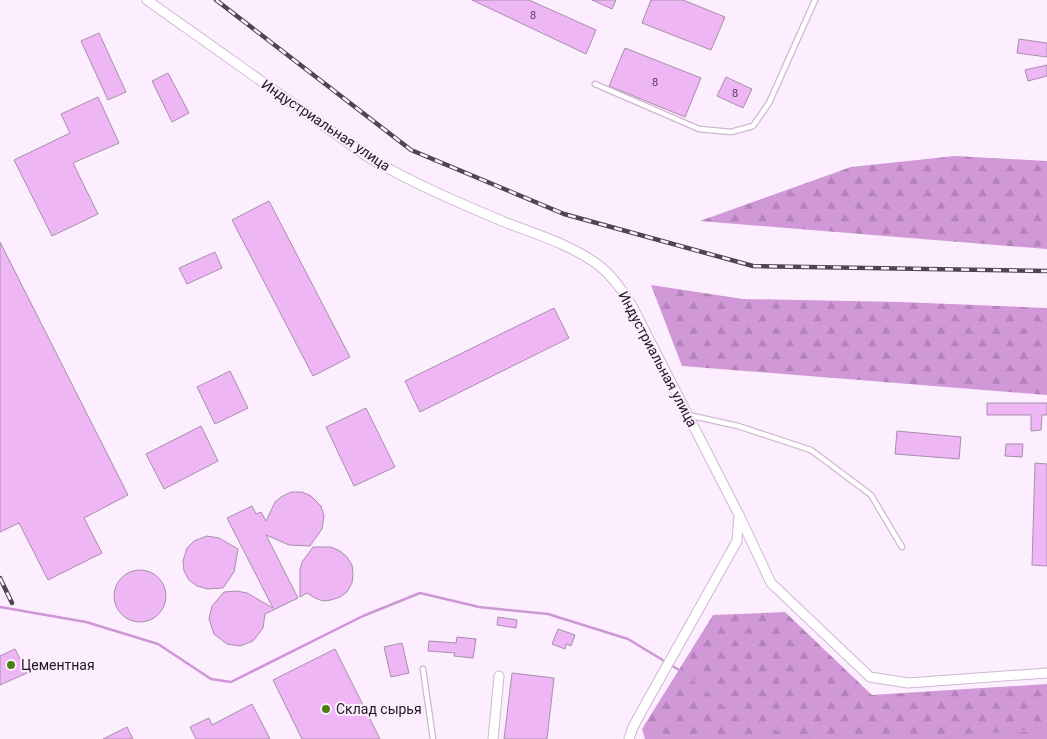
<svg xmlns="http://www.w3.org/2000/svg" width="1047" height="739" font-family="Roboto,sans-serif">
	<defs>
		<pattern id="forest-firs" width="22" height="20" patternUnits="userSpaceOnUse" patternTransform="scale(1.25)"><rect width="22" height="20" fill="#d098d7"/><path d="M5 1l3.5 6h-7zM16 11l3.5 6h-7z" fill="#b282b8"/></pattern>
	</defs>
	<rect width="100%" height="100%" fill="#fdeeff"/>
	<!-- forest -->
	<g fill="url(#forest-firs)">
		<polygon points="955,156 1047,161 1047,249 700,221 851,167"/>
		<polygon points="651,285 743,299 901,302 1047,308 1047,395 682,366"/>
		<polygon points="785,612 872,695 1047,684 1047,739 645,739 642,729 713,615"/>
	</g>
	<g fill="none" stroke-linecap="round" stroke-linejoin="round">
		<!-- stream -->
		<g stroke="#cd96d4" stroke-width="2.5">
			<polyline points="0,607 86,622 158,644 211,679 231,682 363,616 420,593 479,607 548,614 628,639 689,676 743,720 811,739"/>
			<polyline points="935,739 1047,729"/>
		</g>
	</g>
	<!-- building -->
	<g fill="#efb6f6" stroke="#a68fa9">
		<polygon points="472,0 529,0 596,30 586,54"/>
		<polygon points="592,0 616,0 612,9"/>
		<polygon points="651,0 683,0 725,17 711,50 642,23"/>
		<polygon points="99,33 126,92 108,100 81,41"/>
		<polygon points="1019,39 1047,43 1047,57 1017,53"/>
		<polygon points="625,48 701,78 685,117 609,86"/>
		<polygon points="1047,65 1047,76 1028,81 1025,70"/>
		<polygon points="168,73 189,113 172,122 152,81"/>
		<polygon points="726,77 752,89 743,108 717,96"/>
		<polygon points="98,97 119,143 73,163 98,214 52,236 14,160 70,133 61,114"/>
		<polygon points="269,201 350,357 313,376 232,220"/>
		<polygon points="0,242 128,495 84,518 102,553 48,580 19,523 0,532"/>
		<polygon points="215,252 222,268 187,284 179,268"/>
		<polygon points="554,308 569,338 420,412 405,381"/>
		<polygon points="230,371 248,408 215,424 197,387"/>
		<polygon points="987,403 1047,403 1047,415 1042,415 1041,430 1031,431 1031,415 987,415"/>
		<polygon points="366,408 395,467 354,486 326,427"/>
		<polygon points="201,426 218,461 164,489 146,454"/>
		<polygon points="897,431 961,437 959,459 895,454"/>
		<polygon points="1006,444 1023,444 1022,457 1005,456"/>
		<polygon points="1035,463 1047,464 1047,566 1032,565"/>
		<polygon points="291,492 302,492 311,496 321,506 324,516 322,529 310,546 289,545 266,535 298,598 265,614 263,628 253,641 240,646 227,644 214,634 209,619 212,606 224,592 237,591 247,593 273,608 227,518 252,506 256,514 261,512 266,521 275,502 281,497"/>
		<polygon points="207,536 219,538 238,549 234,572 223,588 208,589 197,586 189,580 184,571 183,561 187,548 194,541"/>
		<polygon points="313,547 331,547 340,551 347,557 352,565 353,574 352,583 347,592 340,597 331,600 323,601 315,598 307,593 300,597 300,570 302,562"/>
		<circle cx="140" cy="596" r="26"/>
		<polygon points="498,617 517,620 516,628 497,625"/>
		<polygon points="558,629 575,635 571,646 566,644 565,649 552,644"/>
		<polygon points="457,637 476,639 473,658 454,656 455,653 428,651 429,641 456,643"/>
		<polygon points="402,643 409,673 391,677 384,647"/>
		<polygon points="15,649 27,673 0,685 0,656"/>
		<polygon points="335,649 380,739 302,739 273,680"/>
		<polygon points="512,673 554,678 547,739 504,739"/>
		<polygon points="252,704 270,739 196,739 190,727 209,718 212,725"/>
		<polygon points="127,727 133,739 103,739"/>
	</g>
	<g fill="none" stroke-linecap="round" stroke-linejoin="round">
		<!-- lane casing -->
		<g stroke="#cfb7d1" stroke-width="7">
			<g id="lane">
				<polyline points="595,84 699,129 731,132 753,126 769,103 815,0"/>
				<polyline points="688,415 738,426 811,450 871,495 902,547"/>
				<polyline points="423,669 433,739"/>
			</g>
		</g>
		<!-- street casing -->
		<g stroke="#cfb7d1" stroke-width="11">
			<g id="street">
				<path d="M 147,0 L 371,159 C 413,183 457,202 502,221 C 535,234 573,245 601,267 C 614,278 623,291 632,306 L 739,515 L 737,541 L 645,705 L 633,727 L 629,739"/>
				<polyline points="739,515 771,583 870,677 908,683 1047,673"/>
				<polyline points="493,739 499,676"/>
			</g>
		</g>
		<!-- lane -->
		<use href="#lane" stroke="#fff" stroke-width="4.5"/>
		<!-- street -->
		<use href="#street" stroke="#fff" stroke-width="9"/>
		<!-- rail casing -->
		<g stroke="#4f4450" stroke-width="4.5">
			<g id="rail">
				<polyline points="216,0 411,150 564,214 753,266 1047,271"/>
				<polyline points="0,578 12,603"/>
			</g>
		</g>
		<!-- rail -->
		<use href="#rail" stroke="#fdeeff" stroke-width="2.5" stroke-dasharray="8" stroke-linecap="butt"/>
	</g>
	<!-- markers -->
	<g fill="#4c7f11" stroke="#fdeeff" stroke-width="2">
		<circle cx="11" cy="665" r="5"/>
		<circle cx="326" cy="709" r="5"/>
	</g>
	<g text-anchor="middle" dominant-baseline="central" stroke-width="4" stroke-linejoin="round" paint-order="stroke">
		<!-- number labels -->
		<g font-size="11" fill="#543f56">
			<text x="533" y="15">8</text>
			<text x="655" y="82">8</text>
			<text x="735" y="93">8</text>
		</g>
		<!-- street labels -->
		<g font-size="14" fill="#201721" stroke="#fdeeff">
			<text transform="translate(326 125) rotate(34)">Индустриальная улица</text>
			<text transform="translate(658 359) rotate(62)">Индустриальная улица</text>
		</g>
		<!-- poi labels -->
		<g font-size="14" fill="#201721" stroke="#fdeeff" text-anchor="start">
			<text x="21" y="665">Цементная</text>
			<text x="336" y="709">Склад сырья</text>
		</g>
	</g>
</svg>
